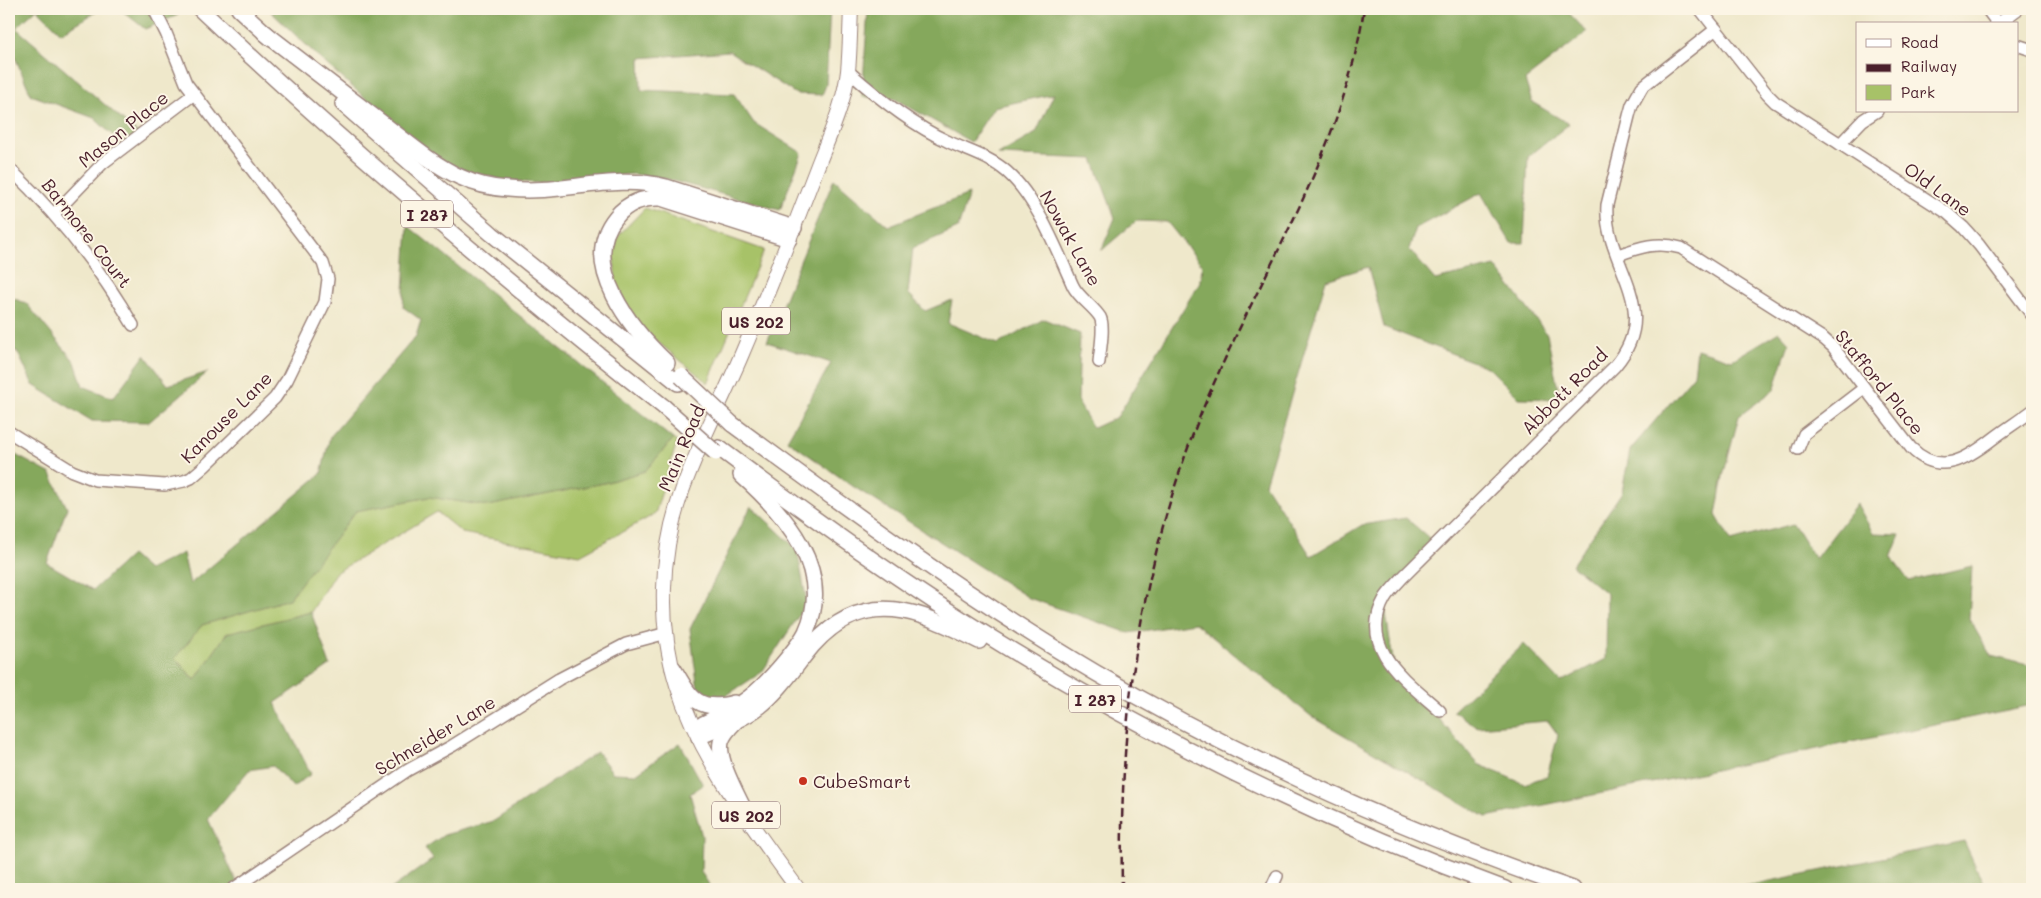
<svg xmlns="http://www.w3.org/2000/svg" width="2041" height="898" font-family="Mali,sans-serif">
	<rect width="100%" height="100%" fill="#fcf5e5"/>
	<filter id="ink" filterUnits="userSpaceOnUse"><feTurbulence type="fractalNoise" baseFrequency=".02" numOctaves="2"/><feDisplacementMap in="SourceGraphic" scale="10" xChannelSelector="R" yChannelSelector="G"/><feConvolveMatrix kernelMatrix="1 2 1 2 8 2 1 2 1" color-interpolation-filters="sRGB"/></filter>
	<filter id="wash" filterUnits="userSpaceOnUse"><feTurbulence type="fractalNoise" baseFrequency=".0096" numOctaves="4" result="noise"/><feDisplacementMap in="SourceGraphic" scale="20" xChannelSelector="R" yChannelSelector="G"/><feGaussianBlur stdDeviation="1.12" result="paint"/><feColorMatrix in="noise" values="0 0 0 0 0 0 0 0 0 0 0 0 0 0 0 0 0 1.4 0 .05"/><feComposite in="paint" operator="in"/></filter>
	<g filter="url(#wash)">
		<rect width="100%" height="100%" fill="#efe8cb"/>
		<!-- green -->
		<g fill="#a7c268" stroke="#78704a">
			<polygon points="645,208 764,250 708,383 643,330 617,290 612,242"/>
			<polygon points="673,439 677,442 655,514 580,555 462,533 437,512 335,573 311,612 227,633 195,680 175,658 202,625 289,599 355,511 429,497 488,506 604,483 645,471"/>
		</g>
		<!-- forest -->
		<g fill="#85a85c" stroke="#686444">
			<polygon points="9,9 101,9 61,33 37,9 16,28 140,135 126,148 94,118 31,95 12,50 9,49"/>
			<polygon points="120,9 171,9 178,15 145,29"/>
			<polygon points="268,9 830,9 826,85 822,95 796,94 729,51 640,58 641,90 734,94 754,123 802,153 780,210 663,178 633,174 534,183 499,179 464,170 436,157 380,111 325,63"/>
			<polygon points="868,9 1565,9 1587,32 1525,80 1532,102 1569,124 1528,157 1524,243 1511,243 1481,193 1416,228 1409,249 1435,280 1495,266 1547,334 1560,399 1519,398 1489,368 1384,327 1368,267 1326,280 1265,484 1311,556 1362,525 1406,518 1436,544 1384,600 1394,667 1478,764 1524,784 1547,776 1558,735 1548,721 1477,727 1453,711 1524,644 1561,682 1606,659 1607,594 1572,565 1622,492 1630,450 1694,375 1697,349 1732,360 1779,332 1789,343 1774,390 1739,416 1723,476 1716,515 1731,541 1793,524 1815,559 1857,504 1873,533 1900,534 1891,557 1909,581 1972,566 1969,619 1991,656 2032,666 2032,705 1486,817 1311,716 1195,623 1129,633 1029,598 854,487 787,440 831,363 767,342 834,179 888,226 969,194 958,228 913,248 908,293 925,311 952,300 948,323 998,344 1044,319 1080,334 1078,402 1093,428 1117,417 1200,282 1202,265 1167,222 1136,221 1101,251 1115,218 1093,159 998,155 1036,133 1054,94 994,107 971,142 895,99 862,97"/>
			<polygon points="408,226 673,439 645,471 604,483 488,506 429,497 356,511 289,599 202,625 175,658 195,680 227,633 311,612 330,665 275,703 311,774 293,787 273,766 249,770 208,819 238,885 265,889 9,889 9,457 12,453 51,474 67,508 47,563 93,590 131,555 148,570 183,553 190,584 321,474 330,437 416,336 421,320 403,307"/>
			<polygon points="9,297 26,303 75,362 83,386 113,398 145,355 168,385 208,372 149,422 92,421 33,385 17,351 9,351"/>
			<polygon points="751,506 797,549 807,603 762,672 724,697 720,739 698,690 690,629"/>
			<polygon points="680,743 703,785 690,794 702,836 701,872 712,889 391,889 433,859 425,848 444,835 494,821 597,752 613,773 636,774"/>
			<polygon points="1964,841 1986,889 1731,889"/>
		</g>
	</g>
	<g filter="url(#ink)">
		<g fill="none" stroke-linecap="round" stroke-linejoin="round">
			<!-- minor casing -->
			<g stroke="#9c847b" stroke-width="14">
				<g id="minor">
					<polyline points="1700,9 1767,94 1775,102 1946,212 1963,227 1979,245 2032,315"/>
					<polyline points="1987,9 1998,24"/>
					<polyline points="1998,24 2018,9"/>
					<polyline points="2017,45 2032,50"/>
					<path d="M 848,71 C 876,96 912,125 947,141 C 967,151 989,156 1007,172 C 1036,197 1057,250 1073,286 C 1079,298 1093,306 1100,317 C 1105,326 1100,351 1099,362"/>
					<polyline points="1840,144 1863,120 1877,111"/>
					<path d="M 9,168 C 57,214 99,267 133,325"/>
					<polyline points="54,214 103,163 194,94"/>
					<path d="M 1618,255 C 1640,247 1657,241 1681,248 L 1824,339 L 1833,347 L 1911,448 C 1940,477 1967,459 1994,438 C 2006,429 2020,420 2032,411"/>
					<polyline points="9,432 72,471 95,480 165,485 184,481 191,478 205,466 275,398 287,380 325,302 328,279 323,263 186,83 166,33 154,9"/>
					<polyline points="1798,449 1804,434 1864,388"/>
					<path d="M 1440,711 C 1408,682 1356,648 1385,598 C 1390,590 1397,584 1403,577 L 1615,366 C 1665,307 1603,264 1607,205 L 1629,116 L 1632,105 L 1642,87 L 1716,29"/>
					<polyline points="233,889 408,770 452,746 559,679 626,644 667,633"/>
					<polyline points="1271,889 1277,876"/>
				</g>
			</g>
			<!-- major casing -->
			<g stroke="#9c847b" stroke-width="16">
				<path id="major" d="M 798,889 C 752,826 701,760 677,685 C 658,625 660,556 680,497 C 696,449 721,403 741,356 C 767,295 792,233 816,170 C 828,138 844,106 848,71 C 850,50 850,29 851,9"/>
			</g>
			<!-- highway casing -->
			<g stroke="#9c847b" stroke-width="18">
				<g id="highway">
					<path d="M 200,9 C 348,149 504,280 664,407"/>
					<polyline points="239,9 272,39"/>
					<path d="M 265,33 C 304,63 343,93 382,123 C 407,142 432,164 460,177 C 475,184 492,188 508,189 C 561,195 613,173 666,187 L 794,228"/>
					<polyline points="343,104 492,234 678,383"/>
					<path d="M 667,363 C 633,331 577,264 616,217 C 627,203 644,197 661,198 L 789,239"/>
					<path d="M 732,424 C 850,511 969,598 1096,673 C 1247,762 1408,832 1573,889"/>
					<path d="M 719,448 C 811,517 904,585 1003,645 C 1162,743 1330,825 1505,889"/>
					<path d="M 673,668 C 690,697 697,713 734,703"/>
					<path d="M 735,722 C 729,728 723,734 721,742 C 717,761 738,796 746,814"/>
					<path d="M 703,724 C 743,705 758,694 786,660 C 793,651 801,642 806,632 C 835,570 784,513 741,475"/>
					<path d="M 699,737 C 719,728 742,720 760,706 C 781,689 796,665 813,645 C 866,586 920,611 979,641"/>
				</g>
			</g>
			<!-- minor -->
			<use href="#minor" stroke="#fff" stroke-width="11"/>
			<!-- major -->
			<use href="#major" stroke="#fff" stroke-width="14"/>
			<!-- highway -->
			<use href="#highway" stroke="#fff" stroke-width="15"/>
			<!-- rail -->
			<path stroke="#4a1f2b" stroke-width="2.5" stroke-dasharray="8 4" stroke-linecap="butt" d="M 1122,889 C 1119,722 1138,573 1200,416 C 1256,277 1341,161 1364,9"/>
			<!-- highway-bridge casing -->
			<g stroke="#9c847b" stroke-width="18" stroke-linecap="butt">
				<g id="highway-bridge">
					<polyline points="681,376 732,424"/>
					<polyline points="664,407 716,453"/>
				</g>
			</g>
			<!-- highway-bridge -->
			<use href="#highway-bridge" stroke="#fff" stroke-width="15"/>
		</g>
	</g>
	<!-- markers -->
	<circle fill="#c8321e" stroke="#fcf5e5" stroke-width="2" cx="803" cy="781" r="5"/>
	<g text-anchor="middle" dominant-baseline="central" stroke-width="4" stroke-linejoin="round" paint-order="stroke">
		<!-- shield labels -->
		<g fill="#fcf5e5" stroke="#7f5f63" stroke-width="1">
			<rect x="401" y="200.5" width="52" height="27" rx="4"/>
			<rect x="722" y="307.5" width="68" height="27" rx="4"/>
			<rect x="1069" y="685.5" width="52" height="27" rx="4"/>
			<rect x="712" y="801.5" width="68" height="27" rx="4"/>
		</g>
		<g font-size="16" font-weight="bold" fill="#4a1f2b">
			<text x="427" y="214">I 287</text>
			<text x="756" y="321">US 202</text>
			<text x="1095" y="699">I 287</text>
			<text x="746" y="815">US 202</text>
		</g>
		<!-- street labels -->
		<g font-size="18" fill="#4a1f2b" stroke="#fcf5e5">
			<text transform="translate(123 129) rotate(-39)">Mason Place</text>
			<text transform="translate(1938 189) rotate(36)">Old Lane</text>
			<text transform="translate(87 233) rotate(52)">Barmore Court</text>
			<text transform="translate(1071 238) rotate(61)">Nowak Lane</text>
			<text transform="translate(1880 382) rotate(51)">Stafford Place</text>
			<text transform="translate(1564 391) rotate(-45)">Abbott Road</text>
			<text transform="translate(226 417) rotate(-45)">Kanouse Lane</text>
			<text transform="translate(681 448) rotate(-67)">Main Road</text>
			<text transform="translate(435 735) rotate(-31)">Schneider Lane</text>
		</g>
		<!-- poi labels -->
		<g font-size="18" fill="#4a1f2b" stroke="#fcf5e5" text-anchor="start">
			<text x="813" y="781">CubeSmart</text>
		</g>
	</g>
	<!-- margin -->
	<rect width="2041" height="898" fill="none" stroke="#fcf5e5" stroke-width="30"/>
	<!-- legend -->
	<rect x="1856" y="22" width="162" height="90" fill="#fcf5e5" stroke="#b59f9b"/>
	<rect x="1866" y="39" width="25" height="8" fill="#ffffff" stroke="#b59f9b"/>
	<text x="1901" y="48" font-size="15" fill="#4a1f2b">Road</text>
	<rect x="1866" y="64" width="25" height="8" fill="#4a1f2b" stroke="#b59f9b"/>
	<text x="1901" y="72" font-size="15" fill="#4a1f2b">Railway</text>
	<rect x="1866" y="85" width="25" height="15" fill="#a7c268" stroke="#b59f9b"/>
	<text x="1901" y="98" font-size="15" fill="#4a1f2b">Park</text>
</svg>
